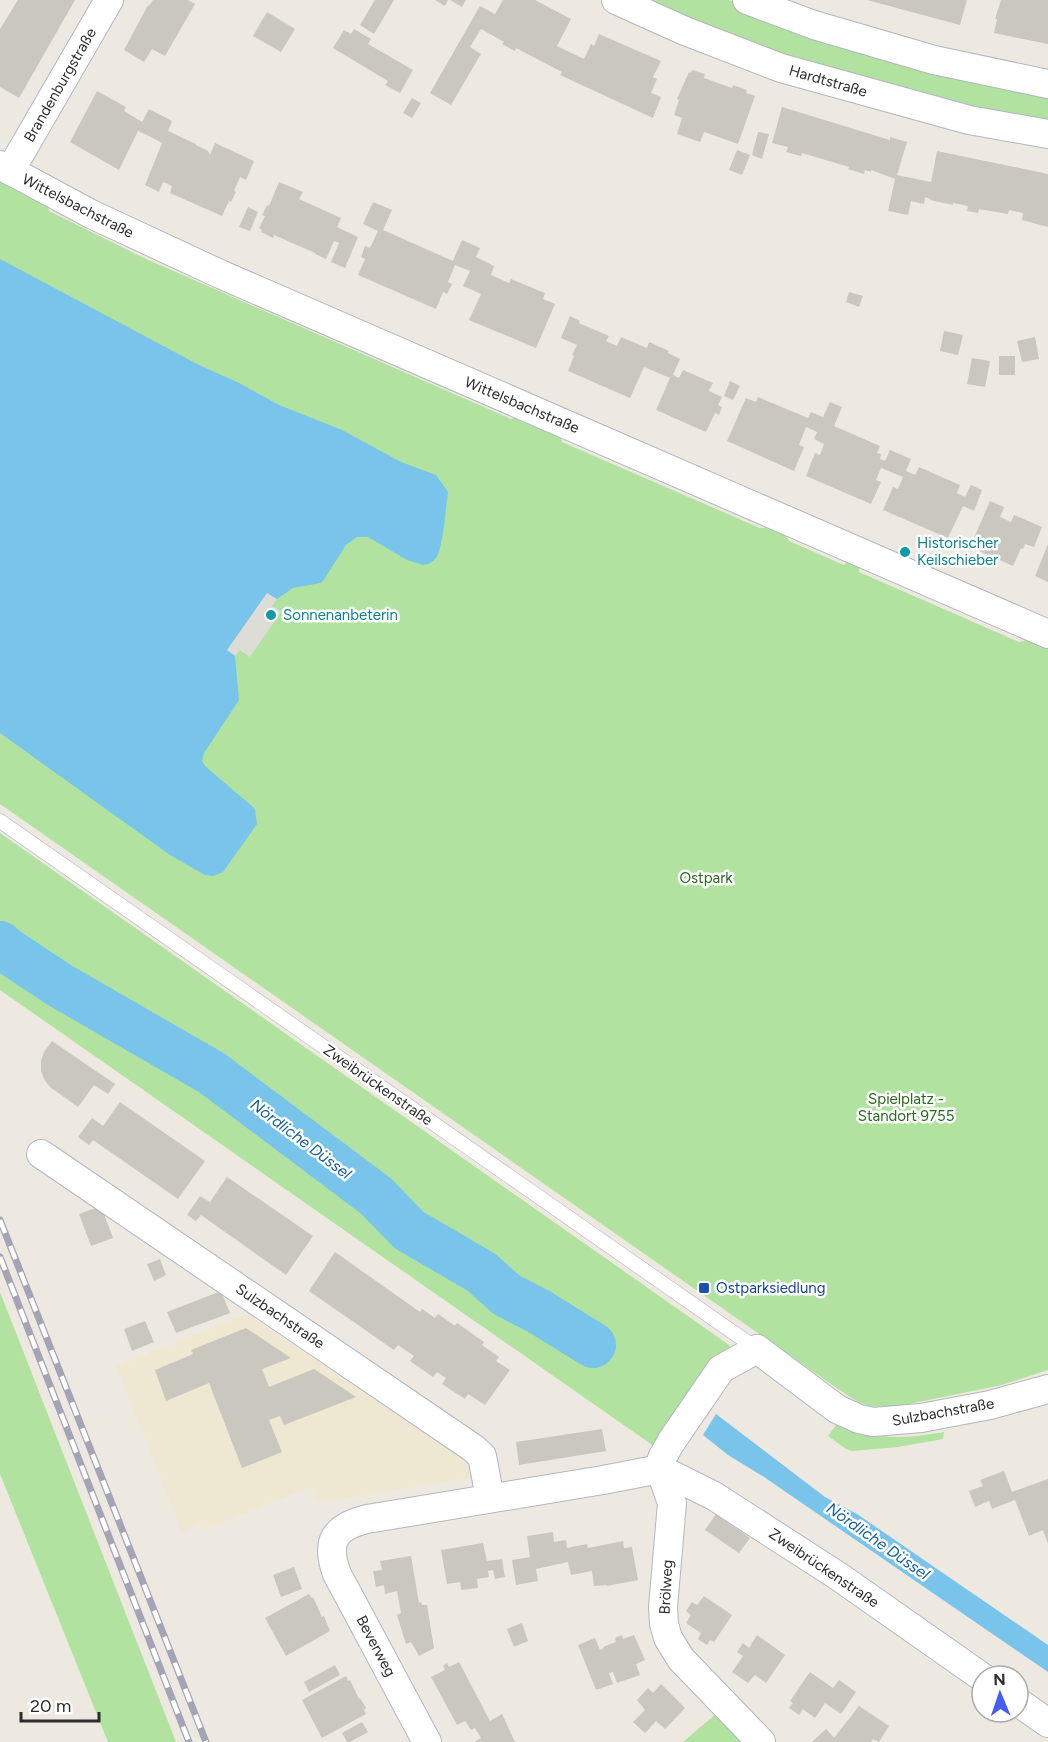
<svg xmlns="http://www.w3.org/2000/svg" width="1048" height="1742" font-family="Figtree,sans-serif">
	<rect width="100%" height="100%" fill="#eee9e0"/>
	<!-- education -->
	<polygon fill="#eee7d1" points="247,1314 459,1457 470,1468 475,1477 318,1503 310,1487 204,1530 199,1524 182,1532 116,1366"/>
	<!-- green -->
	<g fill="#b1e29f">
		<polygon points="632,0 729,0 812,32 1048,91 1048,128 871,87"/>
		<polygon points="0,174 50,204 48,207 49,211 144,258 511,419 514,418 518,411 564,431 561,438 562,442 760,528 764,528 766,523 789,533 787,537 789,541 844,565 849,559 860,564 859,572 1019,642 1024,641 1026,636 1048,644 1048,1370 1002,1385 894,1407 869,1406 858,1402 838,1389 0,804"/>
		<polygon points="0,833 729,1345 732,1351 658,1449 0,990"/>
		<polygon points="0,1292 176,1742 108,1742 0,1474"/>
		<path d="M 837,1424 C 858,1431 879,1438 902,1437 C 916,1437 930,1434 944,1432 L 943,1439 L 898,1447 L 852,1451 L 846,1449 L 828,1436 Z"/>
		<polygon points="717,1713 744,1742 683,1742"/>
	</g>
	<!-- plaza -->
	<polygon fill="#dedcd7" points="267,592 277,599 272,606 281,612 250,657 240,650 235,656 227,650"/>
	<!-- water -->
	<g fill="#78c4eb">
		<path d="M 0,259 L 199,365 L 239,383 L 279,405 L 342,430 L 401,462 L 436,475 L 448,492 C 446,506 443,548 436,558 C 432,563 429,564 423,565 L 407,560 L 368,537 L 357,537 L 346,545 L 323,581 L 320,583 L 293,588 L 277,599 L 267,593 L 227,650 L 235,656 L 239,700 L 204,753 L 202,761 L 206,767 L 253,807 L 255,810 L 257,824 L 223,872 L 213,876 L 205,875 L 170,855 L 0,733 Z"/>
		<polygon points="716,1414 825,1497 857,1514 1048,1645 1048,1672 764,1477 728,1455 703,1435"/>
	</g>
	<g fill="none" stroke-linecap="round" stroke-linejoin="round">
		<!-- river -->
		<polyline stroke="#78c4eb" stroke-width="46" points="0,944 8,951 61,986 212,1073 376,1196 409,1230 481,1272 507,1295 538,1311 593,1345"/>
	</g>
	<!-- building -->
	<g fill="#cac7be">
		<polygon points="18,0 75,0 19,98 0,87 0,29"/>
		<polygon points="153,0 188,0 195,4 165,56 152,49 144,62 124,50 148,5 149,6"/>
		<polygon points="375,0 394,0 374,34 360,25"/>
		<polygon points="435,0 448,0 445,6"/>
		<polygon points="450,0 466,0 462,7"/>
		<polygon points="503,0 535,0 571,19 557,46 584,59 591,44 594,46 599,34 661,61 653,77 657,79 651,93 661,97 653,118 560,75 562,72 516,48 515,51 502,44 504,42 481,29 470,47 481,54 451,105 430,93 480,6 495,14"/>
		<polygon points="867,0 967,0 960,25"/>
		<polygon points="1001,0 1048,0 1048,44 994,33 997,19 995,19"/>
		<polygon points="267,12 295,29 281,52 253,36"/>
		<polygon points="354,29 371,39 368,44 413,70 400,93 385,85 388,81 333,48 344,30 351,34"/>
		<polygon points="692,70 705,74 704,78 732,88 733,85 747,90 746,93 755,96 738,144 704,132 700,142 677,134 682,118 674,115 679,100 677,99 689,72 691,73"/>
		<polygon points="97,91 126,107 124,111 142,122 149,109 172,121 168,131 196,144 196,145 208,151 210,155 215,143 254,161 246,180 240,177 234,191 236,192 231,202 229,201 222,216 170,193 172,186 163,182 159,192 145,185 162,143 149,136 138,131 119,170 70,142"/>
		<polygon points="412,98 421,103 412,118 403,113"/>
		<polygon points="782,107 890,140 890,137 907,142 897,175 931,182 937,151 1048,174 1048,227 1022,220 1023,213 1009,210 1008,214 979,209 978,213 967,211 968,206 953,203 953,205 930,200 931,199 925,197 924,204 911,201 908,215 888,211 895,179 871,170 871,172 865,170 864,174 848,169 849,167 802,153 801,156 786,152 788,147 772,143"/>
		<polygon points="758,132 769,134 762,159 752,155"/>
		<polygon points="737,150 750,155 742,175 729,170"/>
		<polygon points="279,182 303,192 299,199 341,218 337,227 358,237 345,268 331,262 339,243 334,241 326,259 315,254 315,253 274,235 273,238 261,232 262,230 259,228 265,216 262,215 267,205 269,206"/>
		<polygon points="373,202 392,210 383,230 453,261 462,240 480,248 476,257 494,266 491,275 509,283 511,279 545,293 543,299 555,304 536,348 469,320 481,294 463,286 470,271 455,265 448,282 452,284 447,294 443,292 436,309 358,275 365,259 361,257 365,246 370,248 378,231 363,224"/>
		<polygon points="248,207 258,212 250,231 239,227"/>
		<polygon points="849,292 863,296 859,307 846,302"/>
		<polygon points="570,316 580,321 579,323 609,336 606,341 617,346 621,337 647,348 649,342 669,351 668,353 680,359 673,375 679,378 683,370 713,383 709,391 722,397 718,405 722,407 719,415 715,413 706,432 656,410 670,378 644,367 630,398 568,371 574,356 572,355 577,345 561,338"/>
		<polygon points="944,331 963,335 958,355 940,351"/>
		<polygon points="1035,337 1039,359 1022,362 1017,341"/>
		<rect x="999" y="356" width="16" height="19"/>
		<polygon points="972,358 990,361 985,387 967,384"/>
		<polygon points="730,381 740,386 733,400 724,396"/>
		<polygon points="758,397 808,418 811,412 823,417 830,402 842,407 834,426 880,446 877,453 881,454 880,459 885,461 890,450 911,459 906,471 915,475 919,467 960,485 957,493 965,497 971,485 982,490 974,511 963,506 948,538 883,510 893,487 898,489 903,477 881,468 876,480 881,482 871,504 806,476 815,453 820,455 824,444 814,439 817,432 806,427 799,445 804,447 794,471 727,441 746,398 756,402"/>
		<polygon points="990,501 1004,507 1000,517 1011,522 1014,515 1042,527 1034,547 1025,544 1023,549 1021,548 1013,566 970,547"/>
		<polygon points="1048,544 1048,582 1035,576"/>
		<polygon points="52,1041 115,1084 108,1094 94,1085 78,1107 50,1087 44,1079 41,1071 41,1061 44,1052"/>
		<polygon points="120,1102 205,1161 178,1199 93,1140 89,1145 78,1137 92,1118 103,1126"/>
		<polygon points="227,1177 313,1236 286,1275 201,1215 196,1221 187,1215 200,1196 210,1202"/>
		<polygon points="101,1206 113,1238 91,1246 79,1214"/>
		<polygon points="335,1252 420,1312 422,1309 435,1318 438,1314 455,1326 457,1323 484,1342 482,1345 499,1357 496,1361 510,1370 485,1405 468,1394 465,1399 442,1384 446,1378 437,1372 433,1377 410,1361 414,1356 398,1345 394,1350 309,1291"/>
		<polygon points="160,1259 166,1275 154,1281 147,1264"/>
		<polygon points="221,1291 230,1313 176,1333 167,1312"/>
		<polygon points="145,1321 154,1342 132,1351 124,1329"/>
		<polygon points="246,1328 291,1358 262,1369 269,1387 314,1369 356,1397 284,1425 280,1416 269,1420 282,1452 242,1468 209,1383 166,1401 155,1370 193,1354 191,1350"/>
		<polygon points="602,1429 606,1451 519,1465 516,1442"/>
		<polygon points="1004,1471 1012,1492 1048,1479 1048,1544 1043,1530 1029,1536 1015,1500 992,1509 989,1501 975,1507 969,1491 983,1486 980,1480"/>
		<polygon points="716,1514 750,1538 739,1553 705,1530"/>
		<polygon points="553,1532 554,1542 566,1540 567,1548 587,1544 588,1548 623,1541 624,1548 632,1547 638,1580 607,1586 607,1585 594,1586 592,1571 571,1575 568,1562 536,1569 538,1581 516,1585 512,1560 530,1557 527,1536"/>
		<polygon points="483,1543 487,1561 502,1559 505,1577 495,1579 493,1570 488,1571 489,1577 477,1579 478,1588 461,1590 460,1582 447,1584 441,1550"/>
		<polygon points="411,1556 419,1603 421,1602 422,1605 427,1605 434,1648 419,1656 411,1642 406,1644 397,1615 401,1613 397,1591 385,1594 384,1585 376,1587 373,1571 382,1570 380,1561"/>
		<polygon points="294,1567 302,1589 281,1597 273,1575"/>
		<polygon points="309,1594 312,1598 313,1597 322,1617 324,1616 330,1631 286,1656 265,1618"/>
		<polygon points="704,1596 732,1615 714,1642 710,1640 707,1645 698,1639 701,1633 686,1623 691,1615 686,1611 692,1602 697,1605"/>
		<polygon points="522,1623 528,1641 514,1647 507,1629"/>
		<polygon points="622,1635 623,1639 634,1635 645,1660 636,1664 640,1675 617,1683 613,1672 609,1673 613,1684 596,1690 578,1645 595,1638 600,1650 604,1648 603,1647 616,1642 615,1638"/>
		<polygon points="757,1635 785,1655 766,1683 755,1675 748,1683 732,1672 743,1656 737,1652 743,1643 749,1648"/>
		<polygon points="459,1662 490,1721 502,1714 515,1742 474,1742 481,1738 475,1728 471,1730 465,1721 457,1725 431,1677 445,1670 443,1666 447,1663 449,1667"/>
		<polygon points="335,1665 340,1675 309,1692 304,1682"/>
		<polygon points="810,1672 833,1688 839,1680 856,1692 841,1714 825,1703 815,1718 803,1709 799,1715 789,1708 793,1703 790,1701"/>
		<polygon points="346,1676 348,1681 350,1680 359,1699 360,1698 366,1708 364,1710 366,1714 322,1738 302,1700"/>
		<polygon points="661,1684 685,1708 665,1729 656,1721 645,1733 633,1722 645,1710 637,1700 648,1688 653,1693"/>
		<polygon points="859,1706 889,1726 879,1742 873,1739 871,1742 812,1742 826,1729 834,1738"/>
		<polygon points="362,1722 368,1732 350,1742 347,1742 342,1733"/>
	</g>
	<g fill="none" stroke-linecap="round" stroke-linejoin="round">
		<!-- service casing -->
		<g stroke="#b3b5c0" stroke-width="15">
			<polyline id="service" points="0,821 757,1349"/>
		</g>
		<!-- minor casing -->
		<g stroke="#b3b5c0" stroke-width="30">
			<g id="minor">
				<polyline points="616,0 685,31 781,68 969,120 1048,134"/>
				<polyline points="747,0 814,25 934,60 1048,84"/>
				<polyline points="0,165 91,214 220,274 1048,634"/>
				<polyline points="10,171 109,0"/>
				<polyline points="41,1154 473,1448 482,1456 490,1498"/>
				<polyline points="660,1469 662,1458 671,1442 721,1369 757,1349 837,1409 859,1419 873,1422 921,1418 990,1405 1048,1389"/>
				<polyline points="660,1469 714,1496 838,1576 982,1677"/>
				<polyline points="660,1469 672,1503 663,1607 664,1624 668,1638 681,1659 761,1742"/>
				<polyline points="1018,1702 1048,1723"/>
				<path d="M 427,1742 L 337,1574 C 325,1542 334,1527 367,1519 L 603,1480 L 660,1469"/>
			</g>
		</g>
		<!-- service -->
		<use href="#service" stroke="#fff" stroke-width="14"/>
		<!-- minor -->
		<use href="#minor" stroke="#fff" stroke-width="28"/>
		<!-- rail casing -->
		<g stroke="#a3a4b6" stroke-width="7">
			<g id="rail">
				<polyline points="0,1220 206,1742"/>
				<polyline points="0,1257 189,1742"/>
			</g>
		</g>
		<!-- rail -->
		<use href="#rail" stroke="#fff" stroke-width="4.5" stroke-dasharray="14" stroke-linecap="butt"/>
	</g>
	<!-- markers -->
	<g fill="#0f9aa8" stroke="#fff" stroke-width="2">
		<circle cx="905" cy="552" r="6"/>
		<circle cx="271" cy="615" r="6"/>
	</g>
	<rect fill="#1a4fb4" stroke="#fff" stroke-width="2" x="698" y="1282" width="12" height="12" rx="3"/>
	<g text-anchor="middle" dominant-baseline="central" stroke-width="5" stroke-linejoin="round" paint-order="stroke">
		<!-- street labels -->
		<g font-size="15" fill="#2d2d2d" stroke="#fff">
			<text transform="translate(828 81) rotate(16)">Hardtstraße</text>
			<text transform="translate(60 85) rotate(-60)">Brandenburgstraße</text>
			<text transform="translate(78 206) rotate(27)">Wittelsbachstraße</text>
			<text transform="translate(522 405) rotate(23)">Wittelsbachstraße</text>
			<text transform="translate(378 1085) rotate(35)">Zweibrückenstraße</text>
			<text transform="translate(280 1316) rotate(34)">Sulzbachstraße</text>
			<text transform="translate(943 1412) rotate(-10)">Sulzbachstraße</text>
			<text transform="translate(824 1568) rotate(34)">Zweibrückenstraße</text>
			<text transform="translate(666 1587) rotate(-87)">Brölweg</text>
			<text transform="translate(376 1646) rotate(62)">Beverweg</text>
		</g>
		<!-- culture labels -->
		<g font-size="15" fill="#0d838f" stroke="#fff" text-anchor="start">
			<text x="917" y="543">Historischer<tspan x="917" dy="17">Keilschieber</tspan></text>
			<text x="283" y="615">Sonnenanbeterin</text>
		</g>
		<!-- park labels -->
		<g font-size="15" fill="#28691e" stroke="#fff">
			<text x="706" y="878">Ostpark</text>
			<text x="906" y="1099">Spielplatz -<tspan x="906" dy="17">Standort 9755</tspan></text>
		</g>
		<!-- transit labels -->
		<g font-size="15" fill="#164399" stroke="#fff" text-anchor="start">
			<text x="716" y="1288">Ostparksiedlung</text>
		</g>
		<!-- water labels -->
		<g font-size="16" font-style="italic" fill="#13629b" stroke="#fff">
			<text transform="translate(301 1139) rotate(37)">Nördliche Düssel</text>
			<text transform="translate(878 1541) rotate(35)">Nördliche Düssel</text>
		</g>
	</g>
	<!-- north arrow -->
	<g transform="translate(1000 1694) rotate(358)"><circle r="28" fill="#ffffff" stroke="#ababab" stroke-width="1.5"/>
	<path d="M0-4.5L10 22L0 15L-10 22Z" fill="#485bf3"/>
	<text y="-9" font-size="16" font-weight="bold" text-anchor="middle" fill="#2d2d2d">N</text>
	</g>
	<!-- scale -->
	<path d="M21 1712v9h78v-9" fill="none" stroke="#2d2d2d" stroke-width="3"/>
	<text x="30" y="1712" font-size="18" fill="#2d2d2d" stroke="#ffffff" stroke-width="4.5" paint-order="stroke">20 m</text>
</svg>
